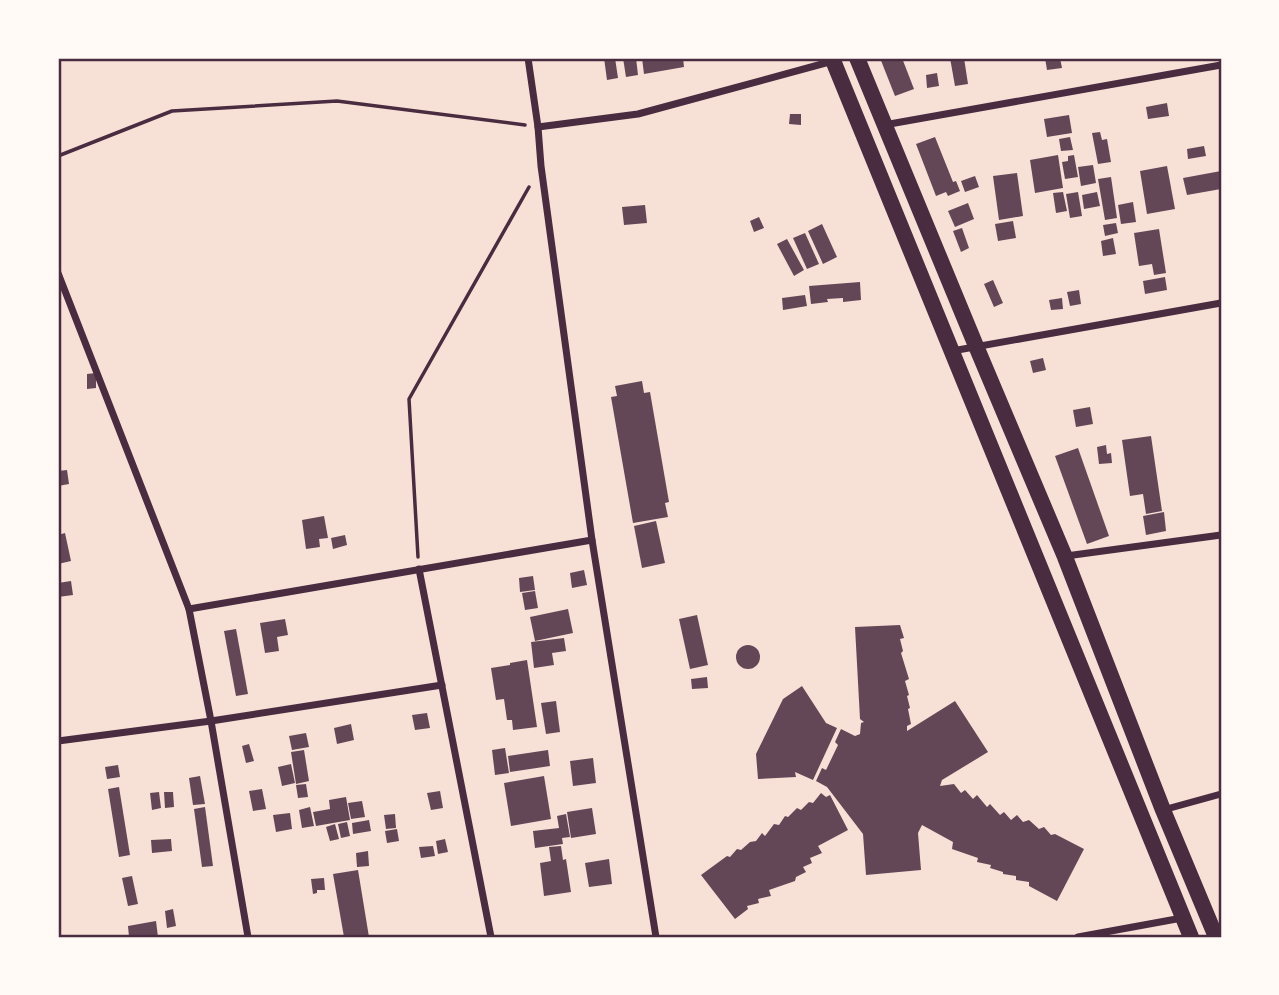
<svg xmlns="http://www.w3.org/2000/svg" width="1279" height="995" font-family="'Archivo Narrow',sans-serif">
	<rect width="100%" height="100%" fill="#f7e1d7"/>
	<!-- building -->
	<g fill="#644757">
		<polygon points="604,58 615,58 618,78 607,80"/>
		<polygon points="623,58 636,58 638,75 626,77"/>
		<polygon points="642,58 683,58 684,67 644,74"/>
		<polygon points="880,58 902,58 914,89 895,96"/>
		<polygon points="950,58 964,58 968,84 955,86"/>
		<polygon points="1045,58 1060,58 1062,68 1047,70"/>
		<polygon points="937,73 939,86 927,88 926,75"/>
		<polygon points="1167,103 1169,116 1148,119 1146,107"/>
		<polygon points="790,114 801,114 801,125 789,124"/>
		<polygon points="1069,115 1072,133 1047,137 1044,119"/>
		<polygon points="1100,132 1102,140 1107,139 1111,162 1098,164 1092,133"/>
		<polygon points="935,137 953,182 956,181 960,191 948,196 946,192 936,196 916,144"/>
		<polygon points="1070,137 1073,150 1061,151 1059,139"/>
		<polygon points="1204,146 1206,156 1188,159 1187,149"/>
		<polygon points="1058,155 1063,188 1035,193 1030,160"/>
		<polygon points="1074,155 1078,177 1065,179 1062,162 1068,161 1068,156"/>
		<polygon points="1093,165 1096,183 1081,186 1078,167"/>
		<polygon points="1167,166 1175,209 1147,214 1140,171"/>
		<polygon points="1221,171 1221,189 1187,195 1183,178"/>
		<polygon points="1017,173 1023,216 999,220 993,176"/>
		<polygon points="975,176 979,187 965,192 961,181"/>
		<polygon points="1111,177 1117,218 1105,220 1098,179"/>
		<polygon points="1063,192 1067,211 1056,213 1053,193"/>
		<polygon points="1078,192 1082,216 1070,218 1066,194"/>
		<polygon points="1097,192 1100,206 1084,209 1082,195"/>
		<polygon points="1133,202 1136,222 1121,224 1118,205"/>
		<polygon points="968,203 974,219 955,227 948,211"/>
		<polygon points="645,205 647,223 624,225 622,207"/>
		<polygon points="759,217 764,228 754,232 750,221"/>
		<polygon points="1013,221 1016,238 998,241 995,224"/>
		<polygon points="1116,223 1118,233 1105,236 1103,225"/>
		<polygon points="822,224 837,257 823,264 808,231"/>
		<polygon points="962,228 969,248 961,252 953,231"/>
		<polygon points="1159,229 1166,273 1154,275 1152,264 1139,266 1134,233"/>
		<polygon points="805,233 819,264 807,269 793,238"/>
		<polygon points="1113,238 1116,254 1103,256 1101,241"/>
		<polygon points="787,239 804,270 794,276 777,244"/>
		<polygon points="1165,277 1167,290 1145,294 1143,281"/>
		<polygon points="993,280 1003,303 994,307 984,284"/>
		<polygon points="860,282 861,300 843,302 843,298 827,299 828,302 811,304 809,286"/>
		<polygon points="1079,290 1081,304 1070,306 1067,292"/>
		<polygon points="805,295 807,306 783,310 782,298"/>
		<polygon points="1062,298 1063,309 1051,310 1049,300"/>
		<polygon points="1043,358 1046,370 1033,373 1030,361"/>
		<polygon points="96,373 96,388 87,389 87,374"/>
		<polygon points="642,381 644,393 650,392 669,502 665,503 668,517 633,523 611,397 617,396 615,386"/>
		<polygon points="1090,407 1093,424 1076,427 1073,410"/>
		<polygon points="1151,436 1162,511 1146,514 1143,494 1130,496 1122,440"/>
		<polygon points="1106,445 1107,454 1111,453 1112,463 1099,464 1097,447"/>
		<polygon points="1078,448 1109,536 1087,544 1055,456"/>
		<polygon points="67,470 69,484 58,486 58,471"/>
		<polygon points="1164,512 1166,531 1146,535 1143,516"/>
		<polygon points="324,516 328,538 319,539 320,547 306,549 302,520"/>
		<polygon points="656,521 665,563 642,568 634,526"/>
		<polygon points="65,533 71,561 58,564 58,535"/>
		<polygon points="345,535 347,545 333,549 331,538"/>
		<polygon points="584,570 587,585 572,588 570,573"/>
		<polygon points="533,576 535,590 520,592 519,578"/>
		<polygon points="71,581 73,595 58,597 58,583"/>
		<polygon points="535,591 538,608 525,610 522,593"/>
		<polygon points="568,609 573,633 535,641 530,617"/>
		<polygon points="697,615 708,665 690,669 679,619"/>
		<polygon points="285,619 288,635 277,637 279,651 265,653 260,623"/>
		<polygon points="900,625 904,638 900,639 903,651 901,653 909,679 905,681 909,695 907,696 910,708 908,709 911,724 907,726 907,731 955,701 988,752 942,780 940,786 954,784 961,793 965,790 973,799 977,795 987,807 990,804 1000,815 1004,812 1011,820 1017,815 1023,822 1029,820 1039,829 1044,827 1051,835 1055,834 1084,849 1057,901 1029,886 1029,882 1016,880 1016,876 1003,874 1003,872 990,868 991,865 977,862 978,858 952,849 953,842 922,825 918,833 921,870 866,875 863,834 827,787 816,781 822,768 826,770 838,745 835,742 841,729 855,736 860,734 861,723 864,722 860,719 855,627"/>
		<polygon points="236,629 248,694 236,696 224,631"/>
		<polygon points="564,638 566,651 552,653 554,665 534,668 531,642"/>
		<circle cx="748" cy="657" r="12"/>
		<polygon points="527,660 537,727 513,730 512,720 507,720 504,699 496,700 491,668 510,665 510,663"/>
		<polygon points="707,677 708,688 692,689 691,679"/>
		<polygon points="802,686 826,723 837,728 813,780 795,772 796,777 758,779 756,754 783,699"/>
		<polygon points="556,701 560,732 546,734 541,703"/>
		<polygon points="427,713 430,728 415,730 412,715"/>
		<polygon points="351,724 354,740 337,744 334,728"/>
		<polygon points="306,733 309,747 292,750 289,736"/>
		<polygon points="249,744 254,761 246,763 242,746"/>
		<polygon points="505,748 509,773 495,775 492,750"/>
		<polygon points="304,750 309,781 296,784 291,752"/>
		<polygon points="548,750 550,766 510,772 508,756"/>
		<polygon points="593,758 596,783 573,786 570,761"/>
		<polygon points="291,764 295,783 282,786 278,767"/>
		<polygon points="118,765 120,777 107,779 105,767"/>
		<polygon points="200,776 205,804 193,805 189,778"/>
		<polygon points="544,776 551,819 511,826 504,783"/>
		<polygon points="306,784 308,797 298,798 296,785"/>
		<polygon points="119,787 130,855 119,857 108,789"/>
		<polygon points="262,789 266,809 253,811 249,791"/>
		<polygon points="440,791 443,808 431,810 427,793"/>
		<polygon points="159,792 161,808 152,810 150,793"/>
		<polygon points="164,792 173,792 174,807 165,808"/>
		<polygon points="821,793 826,797 830,795 848,830 818,846 822,853 810,858 812,863 803,867 806,872 796,877 795,881 769,890 771,896 758,899 759,903 747,906 748,909 735,919 701,875 727,856 730,857 737,849 741,850 750,842 756,841 762,833 765,836 774,824 779,825 785,816 788,817 797,808 801,810 809,802 813,803"/>
		<polygon points="346,797 350,820 316,826 313,812 330,809 329,800"/>
		<polygon points="362,801 365,817 351,819 348,803"/>
		<polygon points="205,807 213,866 202,867 194,809"/>
		<polygon points="310,807 314,826 302,828 299,810"/>
		<polygon points="592,808 596,834 571,838 567,812"/>
		<polygon points="290,813 292,829 276,832 273,815"/>
		<polygon points="395,814 396,828 386,829 384,815"/>
		<polygon points="566,814 570,837 562,838 563,844 535,848 533,831 559,828 557,816"/>
		<polygon points="369,820 371,831 353,834 352,823"/>
		<polygon points="347,822 350,836 341,838 338,824"/>
		<polygon points="335,824 339,839 330,841 326,827"/>
		<polygon points="397,829 399,841 387,843 385,831"/>
		<polygon points="171,839 172,851 152,853 151,840"/>
		<polygon points="445,839 448,852 438,854 436,841"/>
		<polygon points="433,846 435,856 421,858 419,847"/>
		<polygon points="561,846 563,860 566,859 571,892 544,896 540,863 551,861 549,847"/>
		<polygon points="368,851 369,866 357,867 356,853"/>
		<polygon points="609,859 612,884 589,887 585,863"/>
		<polygon points="358,870 369,937 344,937 333,874"/>
		<polygon points="132,876 138,904 128,906 122,878"/>
		<polygon points="324,878 325,890 317,890 317,893 313,894 311,879"/>
		<polygon points="173,909 176,926 167,928 165,911"/>
		<polygon points="156,921 158,937 129,937 128,926"/>
	</g>
	<g fill="none" stroke-linecap="round" stroke-linejoin="round">
		<!-- path -->
		<g stroke="#4a2c40" stroke-width="3.5">
			<polyline points="58,156 172,111 337,101 525,125"/>
			<polyline points="418,557 409,399 529,187"/>
		</g>
		<!-- minor -->
		<g stroke="#4a2c40" stroke-width="7">
			<polyline points="528,58 538,127 541,166 592,540 656,937"/>
			<polyline points="884,125 1221,65"/>
			<polyline points="538,127 638,114 833,61"/>
			<polyline points="58,273 189,609 211,721 248,937"/>
			<polyline points="952,351 1221,303"/>
			<polyline points="1066,556 1221,535"/>
			<polyline points="419,569 491,937"/>
			<polyline points="189,609 592,540"/>
			<polyline points="58,741 211,721 442,685"/>
			<polyline points="1163,810 1221,794"/>
			<polyline points="1078,937 1182,918"/>
		</g>
		<!-- trunk -->
		<g stroke="#4a2c40" stroke-width="16">
			<polyline points="832,58 1191,937"/>
			<polyline points="857,58 976,346 1065,557 1163,810 1216,937"/>
		</g>
	</g>
	<!-- border -->
	<rect width="1279" height="995" fill="none" stroke="#fffaf5" stroke-width="119"/>
	<rect x="60" y="60" width="1160" height="876" fill="none" stroke="#4a2c40" stroke-width="2.5"/>
</svg>
